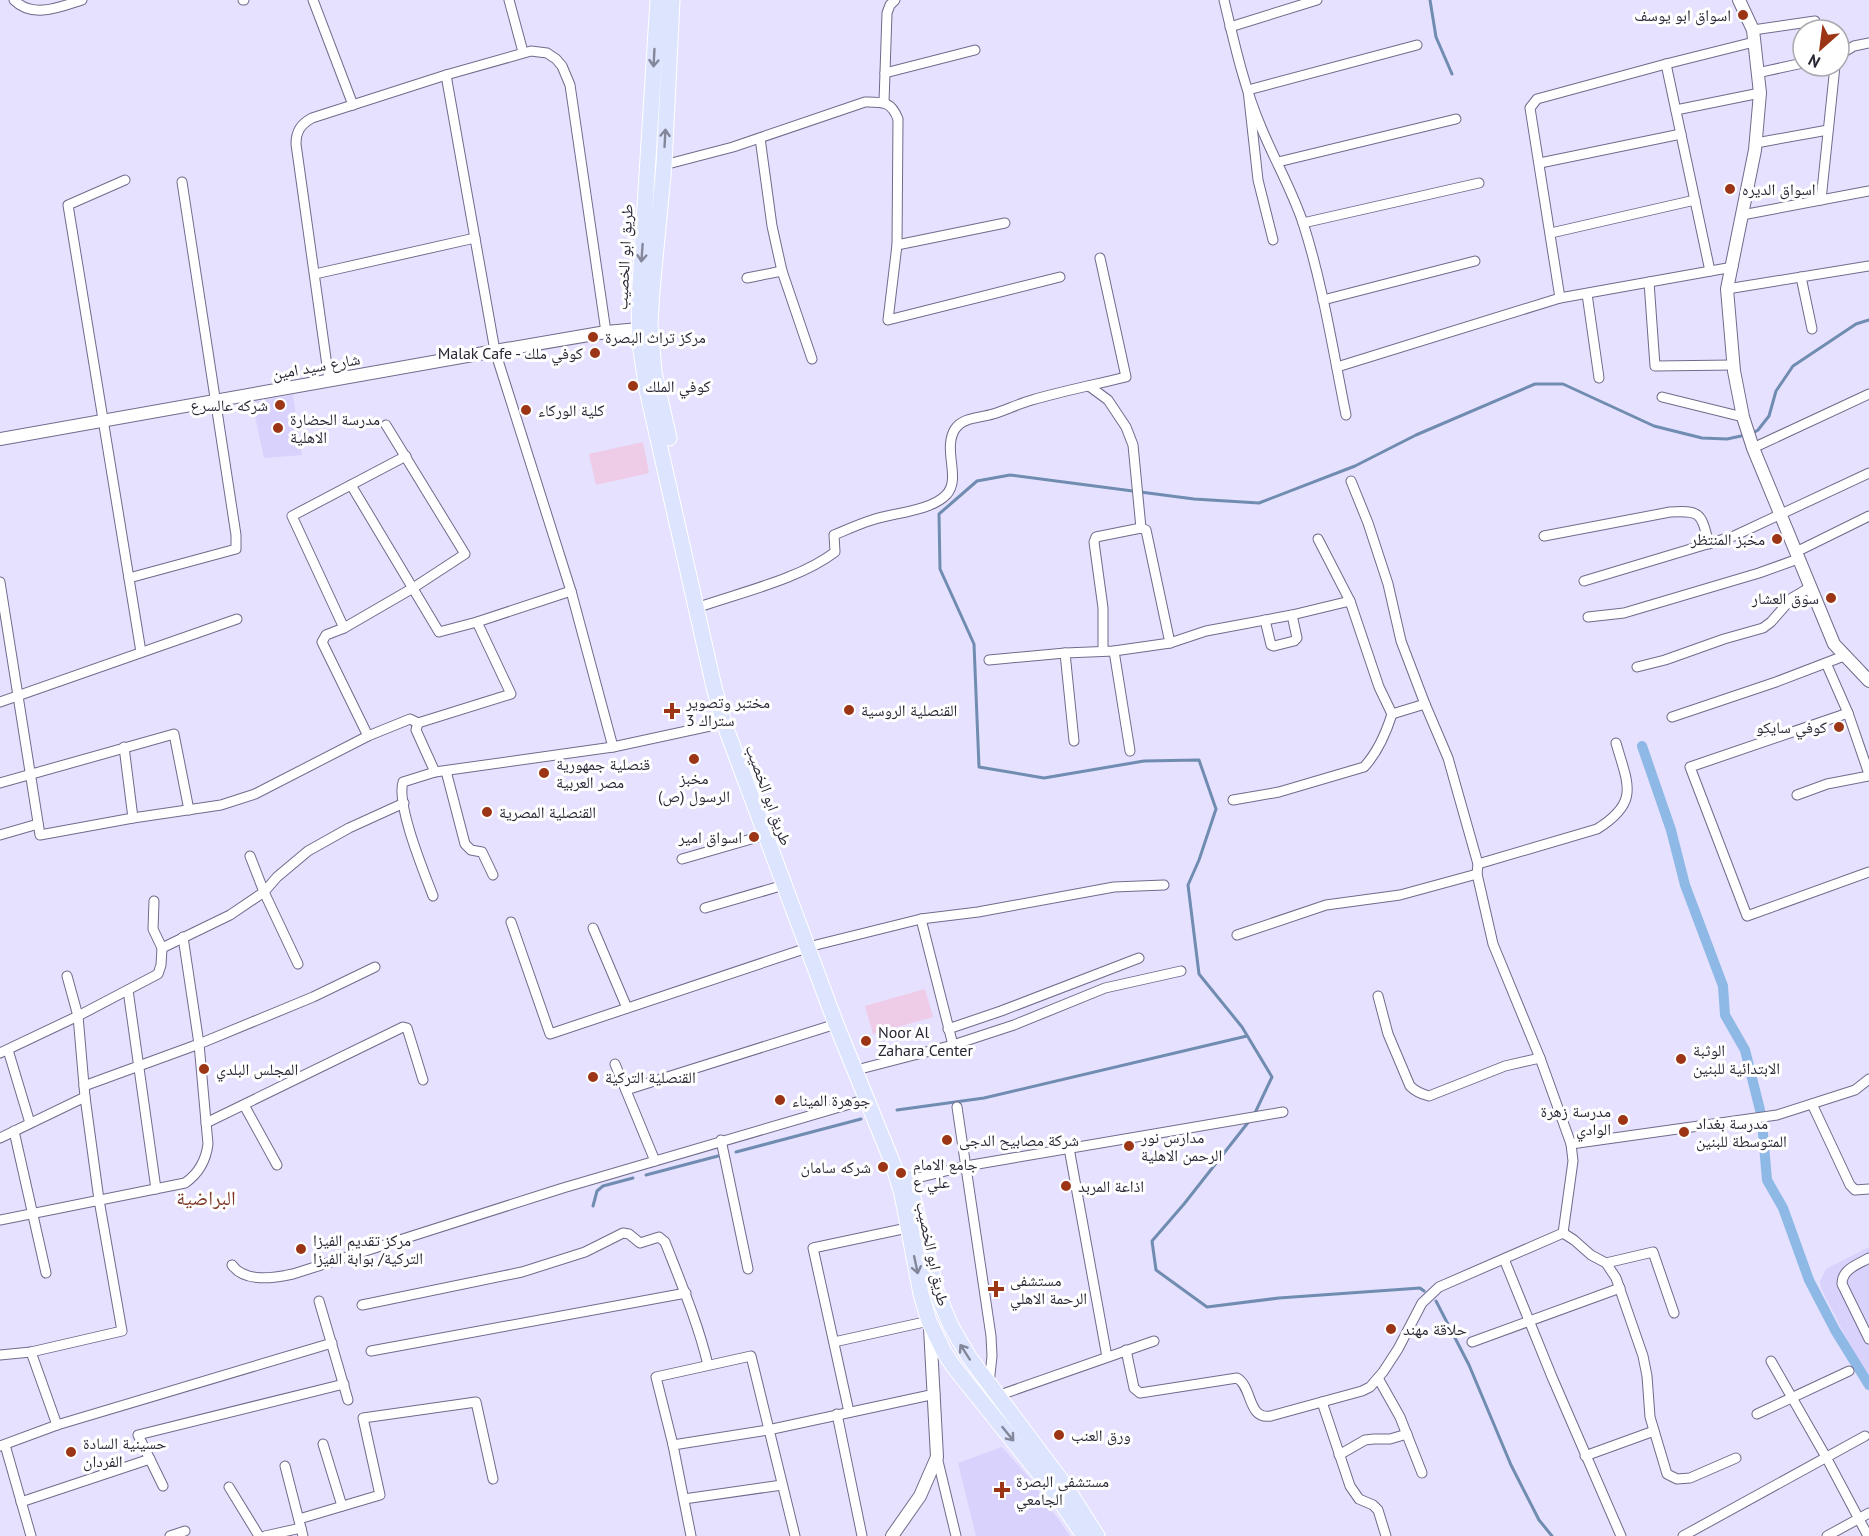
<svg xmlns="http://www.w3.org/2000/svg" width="1869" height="1536" font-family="'PT Sans','Noto Naskh Arabic',sans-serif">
	<rect width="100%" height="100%" fill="#e6e1fe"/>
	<!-- built -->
	<g fill="#d9d2fd">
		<polygon points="293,395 302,455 264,458 252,402"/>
		<polygon points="1869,1247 1869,1383 1821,1288 1820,1281 1826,1269"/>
		<polygon points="1002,1447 1031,1480 1070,1536 976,1536 958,1463"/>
	</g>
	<!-- green -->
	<g fill="#eecbe6">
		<polygon points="643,442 649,473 596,485 589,454"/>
		<polygon points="925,989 933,1017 873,1034 865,1006"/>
	</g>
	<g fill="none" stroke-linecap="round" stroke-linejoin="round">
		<!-- stream -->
		<g stroke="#708cb1" stroke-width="3">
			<polyline points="1430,0 1436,37 1452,74"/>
			<polyline points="1753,433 1758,430 1769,416 1776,391 1793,366 1856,324 1869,320"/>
			<polyline points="897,1110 984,1098 1247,1036"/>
			<polyline points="1254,1115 1272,1077 1242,1027 1199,974 1188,885 1199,860 1216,809 1199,760 1144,761 1044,778 979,767 974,644 940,569 939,514 977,481 1010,475 1194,499 1259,503 1355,466 1416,435 1535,384 1563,384 1654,426 1702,438 1727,439 1741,436"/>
			<polyline points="1250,1120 1184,1204 1152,1241 1156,1270 1207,1307 1279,1298 1420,1288 1424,1291"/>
			<polyline points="736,1152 861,1119"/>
			<polyline points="646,1175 718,1156"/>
			<polyline points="593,1206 597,1191 603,1186 633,1178"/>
			<polyline points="1436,1301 1469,1365 1511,1465 1539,1520 1552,1536"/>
		</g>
		<!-- canal -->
		<g stroke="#8eb8e6" stroke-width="10">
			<polyline points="1642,746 1671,830 1685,885 1723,986 1725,1015 1745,1050 1760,1110"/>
			<polyline points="1762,1122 1767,1180 1783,1208 1809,1280 1835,1330 1869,1385"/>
		</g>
		<!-- minor casing -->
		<g stroke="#716b8b" stroke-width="11">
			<g id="minor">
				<path d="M 14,0 C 33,19 60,7 82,0"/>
				<polyline points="243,0 244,0"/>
				<polyline points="313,0 353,105"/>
				<polyline points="509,0 523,52"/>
				<path d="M 1224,0 C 1234,42 1244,87 1261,127 C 1274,159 1292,190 1303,223 C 1323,285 1333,351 1346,415"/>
				<polyline points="1230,27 1317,0"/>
				<polyline points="1753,30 1815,21"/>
				<polyline points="1839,55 1854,46 1869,43"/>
				<polyline points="1666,64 1710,271"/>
				<polyline points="885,73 975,50"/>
				<polyline points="1757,73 1803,63"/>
				<polyline points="446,75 495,351 571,591 613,747"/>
				<polyline points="884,102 887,13 890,5 895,0"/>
				<polyline points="1676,110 1760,93"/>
				<polyline points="760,138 772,226 782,271 812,359"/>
				<polyline points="1756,143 1828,130"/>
				<polyline points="1278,162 1456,119"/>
				<polyline points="1540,163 1681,134"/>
				<path d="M 664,165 L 733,147 L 865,102 C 883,102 891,101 898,119 L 897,245 L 888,320 L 1060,277"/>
				<polyline points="125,180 68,205 141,652"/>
				<polyline points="1821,200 1835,66"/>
				<polyline points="1742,215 1869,191"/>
				<polyline points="1303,223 1479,183"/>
				<polyline points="1551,233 1695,200"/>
				<polyline points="1273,240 1258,180 1248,90 1417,45"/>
				<polyline points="897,245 1005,223"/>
				<polyline points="315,274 475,238"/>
				<polyline points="1801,277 1812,329"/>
				<polyline points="747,278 782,271"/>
				<polyline points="1649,282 1655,366 1733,365"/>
				<polyline points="1727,289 1869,266"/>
				<polyline points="1587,294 1599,378"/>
				<polyline points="1560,298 1530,108 1537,99 1666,64 1754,42"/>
				<polyline points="1323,300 1475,261"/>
				<polyline points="1337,367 1560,298 1733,267"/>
				<path d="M 329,380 L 296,144 C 296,131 301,124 312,118 L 446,75 L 531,51 L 547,53 L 556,59 L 562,66 L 570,85 L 606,332"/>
				<polyline points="1089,386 1108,400 1126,427 1133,445 1141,528"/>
				<polyline points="1662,397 1743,417"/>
				<polyline points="1753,448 1869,394"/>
				<polyline points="351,485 439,632 477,622 571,591"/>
				<path d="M 1544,536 L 1670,512 C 1702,510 1701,514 1709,544"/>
				<polyline points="1318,539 1350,601 1379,687 1392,714 1425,704"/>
				<polyline points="1796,552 1869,516"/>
				<polyline points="129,578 236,549 236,535 182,182"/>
				<polyline points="1584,581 1734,536 1869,473"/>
				<polyline points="0,582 40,835 133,818 221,805 255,794 368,736 410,719 418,723 511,694 477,622"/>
				<path d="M 705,605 C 746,591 801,578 835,552 L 834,535 C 846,530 859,524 872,520 C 892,513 931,511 946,495 C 962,479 942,450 955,429 C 963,417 980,418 993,414 C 1006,410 1018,404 1032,400 C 1062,391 1094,385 1126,377 L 1100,258"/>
				<polyline points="1588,617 1624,613 1759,573 1798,559"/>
				<polyline points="1265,620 1271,645 1274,646 1294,641 1297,638 1292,615"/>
				<polyline points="344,628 292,516 406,456"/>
				<polyline points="1103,650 1103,608 1094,542 1096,537 1141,528 1146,530 1170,643"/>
				<polyline points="1114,651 1130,751"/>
				<polyline points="1065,653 1074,741"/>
				<polyline points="989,660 1065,653 1114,651 1170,643 1206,631 1292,615 1350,601"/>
				<polyline points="1826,663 1848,713 1869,774"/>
				<polyline points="1637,667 1665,660 1724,639 1763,628 1771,622 1792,598 1809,588"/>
				<polyline points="0,702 237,619"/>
				<polyline points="1848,713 1690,767 1747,916 1869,872"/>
				<polyline points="1672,717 1776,682 1844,656"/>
				<polyline points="418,723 416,730 435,772"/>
				<polyline points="368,736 322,642 326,635 344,628 413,588 465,554 386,425"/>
				<polyline points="124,747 133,818"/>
				<polyline points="446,771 465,844 471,850 482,852 493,875"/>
				<polyline points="0,783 174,734 189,810"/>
				<polyline points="1797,795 1827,784 1869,776"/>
				<path d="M 1233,800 L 1279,792 L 1364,767 C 1377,753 1386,733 1392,714"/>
				<polyline points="0,835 38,824"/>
				<polyline points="250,856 264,892 298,964"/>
				<polyline points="682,859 765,835"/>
				<path d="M 1478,864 L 1597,829 C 1640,802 1628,785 1616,743"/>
				<path d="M 433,896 C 424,872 396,805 403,782 L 435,772 L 613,747 L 724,723"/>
				<polyline points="154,901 153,929 162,948"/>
				<polyline points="705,908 784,885"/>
				<polyline points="921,919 953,1045"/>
				<polyline points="511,922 550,1034 807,948"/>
				<polyline points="593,928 627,1008"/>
				<polyline points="1237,935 1326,905 1400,895 1477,874"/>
				<polyline points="816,945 921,919 978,912 1114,887 1164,885"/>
				<polyline points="128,990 156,1189"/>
				<path d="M 1378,996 L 1388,1034 L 1410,1086 C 1416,1092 1421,1094 1429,1096 L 1505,1066 L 1540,1058"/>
				<polyline points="948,1029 1001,1011 1139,958"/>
				<polyline points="8,1050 30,1123"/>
				<polyline points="0,1053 78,1016 158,974 161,965 162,948 230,915 264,892 277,877 308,851 349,828 404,803"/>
				<polyline points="615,1064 655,1161"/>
				<polyline points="864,1068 953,1045 1014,1025 1105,988 1181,971"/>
				<polyline points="84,1086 199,1044 313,997 375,967"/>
				<polyline points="626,1090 836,1024"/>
				<polyline points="1812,1104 1850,1185 1855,1190 1869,1189"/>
				<polyline points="244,1105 277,1165"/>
				<polyline points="957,1107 991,1336 992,1356 989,1384"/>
				<polyline points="206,1123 403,1027 407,1028 423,1080"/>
				<polyline points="14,1131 46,1273"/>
				<polyline points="0,1138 85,1097"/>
				<polyline points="721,1140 748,1269"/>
				<polyline points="1571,1144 1777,1115 1855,1090 1869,1079"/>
				<polyline points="1069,1148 1107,1357"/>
				<polyline points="909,1180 966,1166 1283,1112"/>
				<path d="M 0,1220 L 185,1183 C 198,1174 206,1160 208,1144 L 199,1044 L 183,937"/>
				<polyline points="1563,1233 1574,1240 1591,1255 1606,1263 1616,1278 1643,1356 1647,1376 1650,1417 1667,1474 1677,1479 1690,1478 1736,1458"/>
				<path d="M 1869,1258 C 1857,1265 1842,1269 1842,1284 L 1869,1339"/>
				<polyline points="1504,1259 1552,1377 1621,1536"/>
				<polyline points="1606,1263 1653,1252 1674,1313"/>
				<path d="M 232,1265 C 245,1283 274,1278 293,1274 L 563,1188 L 867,1099"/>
				<polyline points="319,1301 348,1400"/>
				<path d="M 362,1305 L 522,1272 L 585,1252 L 623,1233 L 629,1234 L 640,1243 L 659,1237 L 665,1242 C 681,1283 698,1323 708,1365"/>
				<polyline points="834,1342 929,1321"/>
				<polyline points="1472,1342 1620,1288"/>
				<path d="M 1126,1350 L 1134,1388 L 1140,1393 L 1237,1378 C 1253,1387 1247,1420 1271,1416 L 1362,1391 L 1370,1387 L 1383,1372 L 1398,1349 L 1422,1303 L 1439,1287 L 1563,1233 L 1573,1161 L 1571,1144 L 1540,1058 L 1493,944 L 1477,874 L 1478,864 L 1448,758 L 1425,704 L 1401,641 L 1388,584 L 1368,523 L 1351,481"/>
				<polyline points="371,1351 686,1293"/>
				<polyline points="31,1352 57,1425"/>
				<polyline points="0,1355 31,1352 122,1331 99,1200 85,1097 78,1016 67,976"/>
				<polyline points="1771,1361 1826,1457 1868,1536"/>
				<polyline points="1378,1378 1400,1417 1422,1473"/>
				<polyline points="997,1396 1154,1341"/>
				<polyline points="1322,1402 1350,1486 1359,1499 1373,1505 1378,1510 1386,1536"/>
				<polyline points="849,1412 813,1248 912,1227"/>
				<polyline points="837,1414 862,1536"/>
				<polyline points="1757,1414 1849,1371"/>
				<polyline points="323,1444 342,1506"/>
				<polyline points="5,1445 31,1536"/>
				<polyline points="673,1445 768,1430 935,1394"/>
				<polyline points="0,1446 57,1425 332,1343"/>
				<polyline points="1339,1455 1365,1440 1374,1439 1390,1439 1407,1434"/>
				<polyline points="1585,1456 1654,1431"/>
				<polyline points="937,1457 956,1536"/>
				<polyline points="285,1466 303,1536"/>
				<polyline points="163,1486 138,1435 344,1384"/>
				<polyline points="229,1487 259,1536"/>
				<polyline points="684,1499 782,1485"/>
				<polyline points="21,1502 150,1459"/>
				<polyline points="299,1519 380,1495 363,1418 476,1402 493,1479"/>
				<polyline points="170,1536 185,1531"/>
				<polyline points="265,1536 301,1528"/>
				<polyline points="691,1536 673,1445 656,1377 751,1356 795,1536"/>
				<polyline points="1683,1536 1865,1436"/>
				<polyline points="1827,1536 1869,1513"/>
			</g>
		</g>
		<!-- tertiary casing -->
		<g stroke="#716b8b" stroke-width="14">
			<g id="tertiary">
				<polyline points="1739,0 1753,30 1760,93 1755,150 1727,289 1734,371 1743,417 1753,448 1834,644 1869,681"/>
				<polyline points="0,439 495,351 606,332 639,329"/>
				<polyline points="892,1536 920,1496 937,1457 930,1328"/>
			</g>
		</g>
		<!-- primary casing -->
		<g stroke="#fff" stroke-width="17">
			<g id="primary">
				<polyline points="658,0 639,301 640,344 647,390 714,687 724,723 836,1024 893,1164 902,1194 921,1294 929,1321 944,1352 954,1367 1054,1492 1084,1536"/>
				<polyline points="669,438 654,372 650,323 652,290 664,165 672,0"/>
				<polyline points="908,1178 937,1293 951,1326 969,1357 1064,1484 1097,1536"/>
			</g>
		</g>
		<!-- minor -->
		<use href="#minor" stroke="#fff" stroke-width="9"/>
		<!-- tertiary -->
		<use href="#tertiary" stroke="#fff" stroke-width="12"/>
		<!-- primary -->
		<use href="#primary" stroke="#dde5fe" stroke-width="15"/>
	</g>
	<!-- one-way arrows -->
	<defs><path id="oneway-shaft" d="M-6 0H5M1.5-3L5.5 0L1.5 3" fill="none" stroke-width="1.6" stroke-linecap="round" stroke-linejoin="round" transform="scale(1.5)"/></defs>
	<g stroke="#84869a">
		<use href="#oneway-shaft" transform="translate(654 58) rotate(93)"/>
		<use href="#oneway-shaft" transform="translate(665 138) rotate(-87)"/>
		<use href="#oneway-shaft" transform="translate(642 253) rotate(94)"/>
		<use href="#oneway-shaft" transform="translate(916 1265) rotate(78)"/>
		<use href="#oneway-shaft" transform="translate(965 1352) rotate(-123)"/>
		<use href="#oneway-shaft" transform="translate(1008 1434) rotate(51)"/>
	</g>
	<!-- markers -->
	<g fill="#9c3516" stroke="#fff" stroke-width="2">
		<circle cx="1743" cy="15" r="6"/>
		<circle cx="1730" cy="189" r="6"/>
		<circle cx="593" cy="337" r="6"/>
		<circle cx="595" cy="353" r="6"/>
		<circle cx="633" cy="386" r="6"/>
		<circle cx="280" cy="405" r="6"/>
		<circle cx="526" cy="410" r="6"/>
		<circle cx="278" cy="428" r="6"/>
		<circle cx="1777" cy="539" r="6"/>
		<circle cx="1831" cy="598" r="6"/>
		<circle cx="849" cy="710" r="6"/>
		<path d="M669 702h6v6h6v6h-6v6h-6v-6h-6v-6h6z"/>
		<circle cx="1839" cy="727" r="6"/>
		<circle cx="694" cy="759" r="6"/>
		<circle cx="544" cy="773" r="6"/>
		<circle cx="487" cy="812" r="6"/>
		<circle cx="754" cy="837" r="6"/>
		<circle cx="866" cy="1041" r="6"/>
		<circle cx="1681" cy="1059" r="6"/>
		<circle cx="204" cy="1069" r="6"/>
		<circle cx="593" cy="1077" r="6"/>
		<circle cx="780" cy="1100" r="6"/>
		<circle cx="1623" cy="1120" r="6"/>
		<circle cx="1684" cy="1132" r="6"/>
		<circle cx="947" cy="1140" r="6"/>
		<circle cx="1129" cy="1146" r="6"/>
		<circle cx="883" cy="1167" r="6"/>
		<circle cx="901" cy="1173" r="6"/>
		<circle cx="1066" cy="1186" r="6"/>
		<circle cx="301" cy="1249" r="6"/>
		<path d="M993 1280h6v6h6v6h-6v6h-6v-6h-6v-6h6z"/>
		<circle cx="1391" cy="1329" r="6"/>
		<circle cx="1059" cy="1435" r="6"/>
		<circle cx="71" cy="1452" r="6"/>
		<path d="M999 1481h6v6h6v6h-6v6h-6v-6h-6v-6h6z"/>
	</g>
	<g text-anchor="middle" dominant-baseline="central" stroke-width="6" stroke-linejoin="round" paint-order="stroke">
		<!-- poi labels -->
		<g font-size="16" fill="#2a2735" stroke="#fff" text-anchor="start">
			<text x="1731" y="15" text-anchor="end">اسواق ابو يوسف</text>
			<text x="1742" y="189">اسواق الديره</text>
			<text x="605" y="337">مركز تراث البصرة</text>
			<text x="583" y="353" text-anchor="end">Malak Cafe - كوفي ملك</text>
			<text x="645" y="386">كوفي الملك</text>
			<text x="268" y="405" text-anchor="end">شركه عالسرع</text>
			<text x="538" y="410">كلية الوركاء</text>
			<text x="290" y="419">مدرسة الحضارة<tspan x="290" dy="18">الاهلية</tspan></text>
			<text x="1765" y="539" text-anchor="end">مخبز المنتظر</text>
			<text x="1819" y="598" text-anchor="end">سوق العشار</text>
			<text x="686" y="702">مختبر وتصوير<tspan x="686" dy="18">ستراك 3</tspan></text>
			<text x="861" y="710">القنصلية الروسية</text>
			<text x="1827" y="727" text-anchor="end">كوفي سايكو</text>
			<text x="556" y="764">قنصلية جمهورية<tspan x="556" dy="18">مصر العربية</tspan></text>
			<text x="694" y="778" text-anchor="middle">مخبز<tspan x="694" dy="18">الرسول (ص)</tspan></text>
			<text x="499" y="812">القنصلية المصرية</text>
			<text x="742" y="837" text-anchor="end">اسواق امير</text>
			<text x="878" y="1032">Noor Al<tspan x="878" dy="18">Zahara Center</tspan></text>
			<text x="1693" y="1050">الوثبة<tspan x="1693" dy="18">الابتدائية للبنين</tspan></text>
			<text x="216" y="1069">المجلس البلدي</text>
			<text x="605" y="1077">القنصلية التركية</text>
			<text x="792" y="1100">جوهرة الميناء</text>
			<text x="1611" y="1111" text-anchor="end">مدرسة زهرة<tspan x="1611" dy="18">الوادي</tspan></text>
			<text x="1696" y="1123">مدرسة بغداد<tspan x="1696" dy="18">المتوسطة للبنين</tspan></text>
			<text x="1141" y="1137">مدارس نور<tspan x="1141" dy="18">الرحمن الاهلية</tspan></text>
			<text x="959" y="1140">شركة مصابيح الدجى</text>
			<text x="913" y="1164">جامع الامام<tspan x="913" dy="18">علي ع</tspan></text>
			<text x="871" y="1167" text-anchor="end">شركه سامان</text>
			<text x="1078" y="1186">اذاعة المربد</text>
			<text x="313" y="1240">مركز تقديم الفيزا<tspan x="313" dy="18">التركية/ بوابة الفيزا</tspan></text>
			<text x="1010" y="1280">مستشفى<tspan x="1010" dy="18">الرحمة الاهلي</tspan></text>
			<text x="1403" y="1329">حلاقة مهند</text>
			<text x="1071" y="1435">ورق العنب</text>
			<text x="83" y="1443">حسينية السادة<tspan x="83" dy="18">الفردان</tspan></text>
			<text x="1016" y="1481">مستشفى البصرة<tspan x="1016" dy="18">الجامعي</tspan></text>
		</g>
		<!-- street labels -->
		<g font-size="16" fill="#2a2735" stroke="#fff">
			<text transform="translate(624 257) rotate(-87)">طريق ابو الخصيب</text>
			<text transform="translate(316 366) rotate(-10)">شارع سيد امين</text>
			<text transform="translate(769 795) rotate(70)">طريق ابو الخصيب</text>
			<text transform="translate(933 1254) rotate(78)">طريق ابو الخصيب</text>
		</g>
		<!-- quarter labels -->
		<g font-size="20" fill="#7d3926" stroke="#fff">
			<text x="206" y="1198">البراضية</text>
		</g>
	</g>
	<!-- north arrow -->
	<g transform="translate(1821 48) rotate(208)"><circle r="28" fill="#ffffff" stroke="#aaa9ae" stroke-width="1.5"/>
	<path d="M0-4.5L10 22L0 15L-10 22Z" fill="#9c3516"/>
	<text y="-9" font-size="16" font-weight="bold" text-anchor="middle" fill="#2a2735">N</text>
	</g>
</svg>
